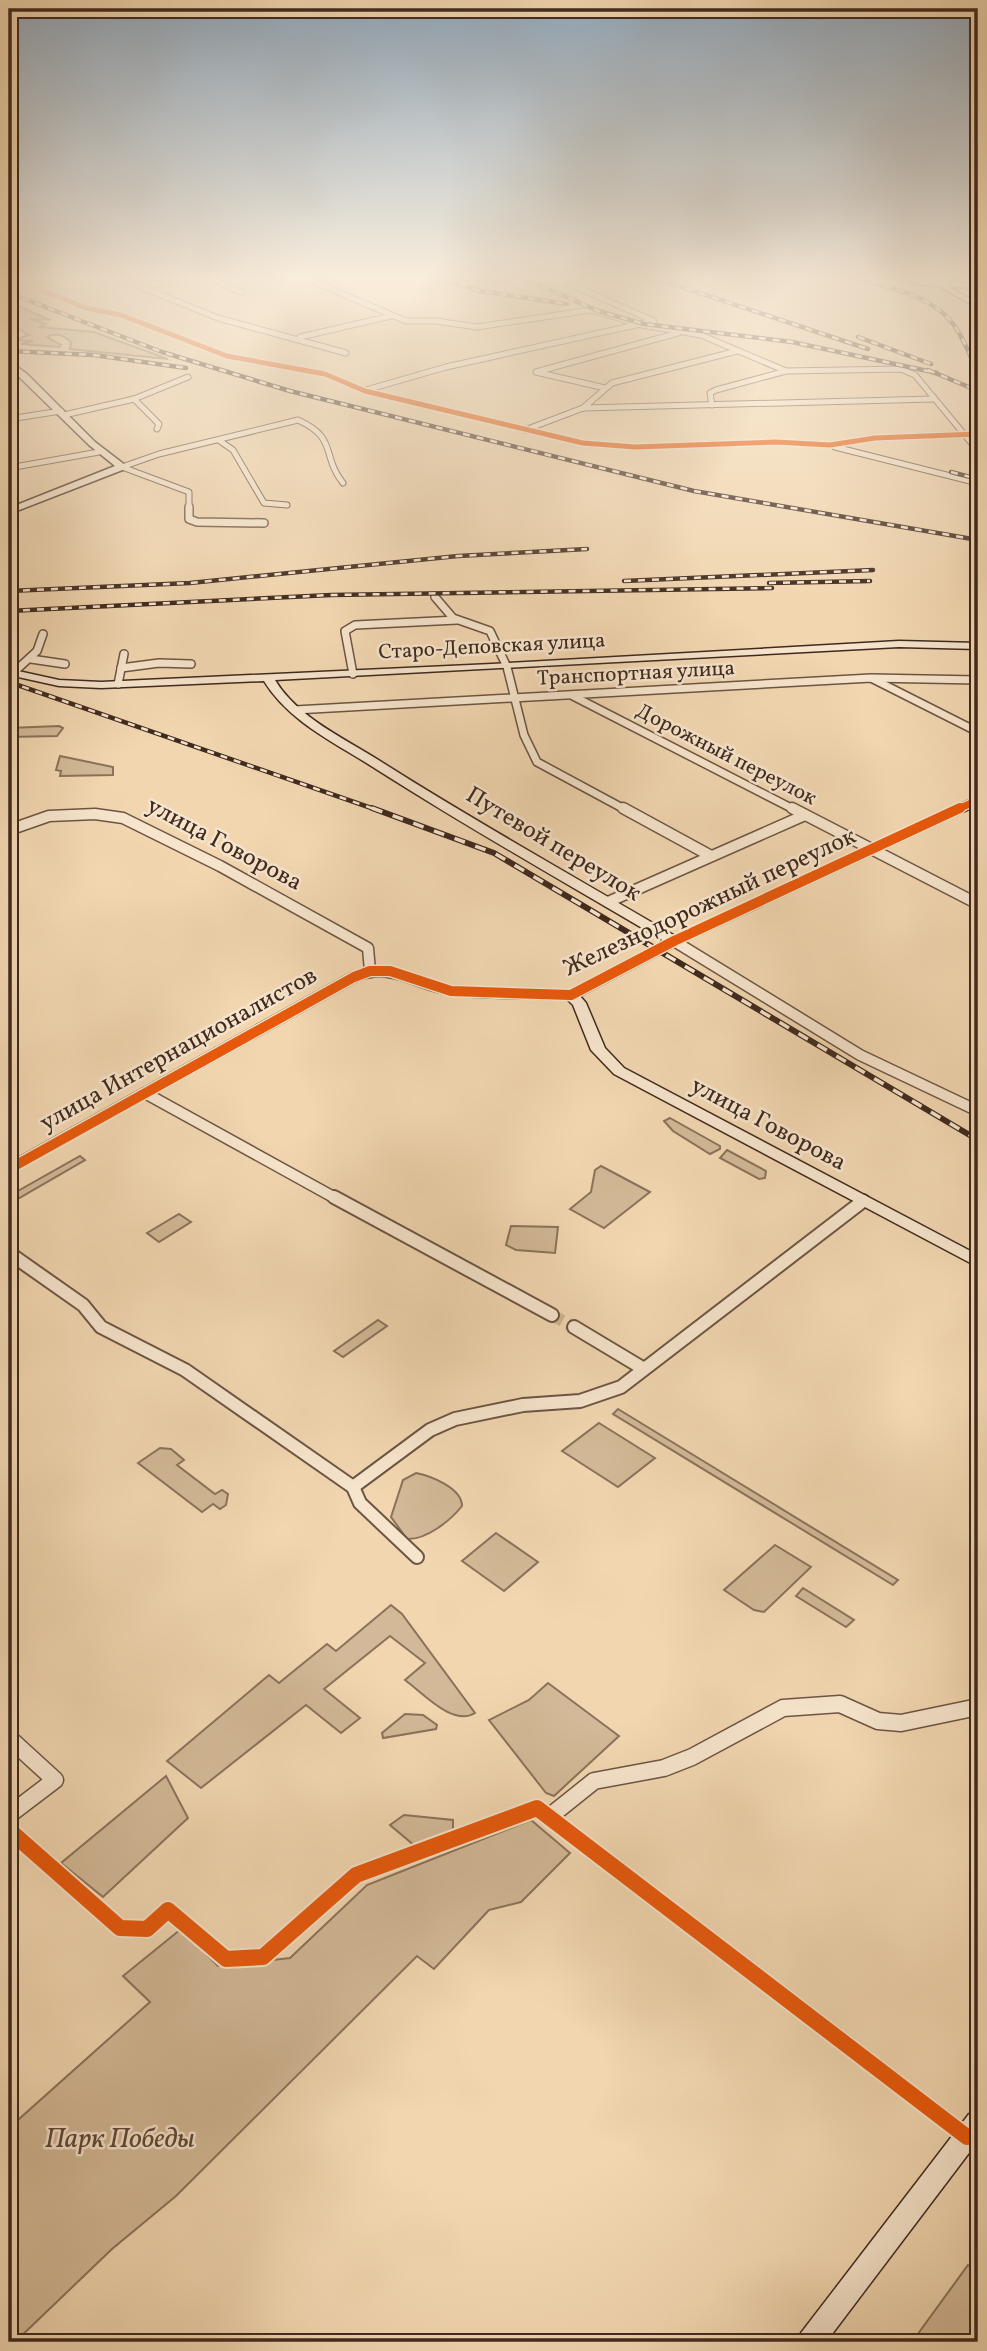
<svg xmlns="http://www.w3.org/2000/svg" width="987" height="2351" font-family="Vollkorn,serif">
	<rect width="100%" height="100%" fill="#f1d6b0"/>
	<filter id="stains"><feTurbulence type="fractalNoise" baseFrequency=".00286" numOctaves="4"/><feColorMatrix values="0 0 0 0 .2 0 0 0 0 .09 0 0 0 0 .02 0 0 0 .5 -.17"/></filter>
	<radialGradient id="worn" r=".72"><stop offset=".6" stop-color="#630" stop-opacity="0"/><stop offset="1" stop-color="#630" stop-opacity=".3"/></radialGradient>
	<!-- green -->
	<g fill="#d3b997" stroke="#8a725b" stroke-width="2">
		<path d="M 9,302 L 50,320 L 30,319 L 46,324 L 40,327 L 94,332 L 168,359 L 70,349 L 71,342 C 63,335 57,332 47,337 L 61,345 L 59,347 L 21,344 L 33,341 L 14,340 L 29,335 L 9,324 L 9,315 L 21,312 L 9,310 Z"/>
		<polygon points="59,726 63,728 57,736 9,737 9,728"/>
		<polygon points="60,756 113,767 113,775 60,776 61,771 56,770"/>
		<polygon points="670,1118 720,1146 720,1149 710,1154 673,1131 664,1121"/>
		<polygon points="727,1150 766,1171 765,1178 759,1179 720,1158"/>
		<polygon points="80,1156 85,1160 9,1204 9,1196"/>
		<polygon points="601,1166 650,1192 604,1228 570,1209 591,1192 595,1170"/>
		<polygon points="179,1214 191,1222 159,1242 147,1233"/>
		<polygon points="511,1226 558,1227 555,1253 516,1250 506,1245"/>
		<polygon points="378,1320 387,1326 343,1357 334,1351"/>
		<polygon points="618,1409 898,1580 893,1585 613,1414"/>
		<polygon points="599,1423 655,1458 618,1487 562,1451"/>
		<polygon points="160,1448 171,1449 184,1460 177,1465 215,1494 222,1490 228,1494 226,1505 220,1509 213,1504 202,1512 138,1463"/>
		<path d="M 416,1473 C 431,1476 462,1488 462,1506 C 450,1521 426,1540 407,1539 L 391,1517 L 403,1480 Z"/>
		<polygon points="496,1533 538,1562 504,1591 462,1561"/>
		<polygon points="775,1545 811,1567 764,1612 754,1610 724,1590"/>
		<polygon points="803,1588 854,1620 846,1627 796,1596"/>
		<path d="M 391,1605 L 402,1614 L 475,1713 C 453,1727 423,1693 405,1680 L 425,1663 L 390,1636 L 324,1689 L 360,1718 L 341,1733 L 306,1705 L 201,1788 L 167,1761 L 269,1675 L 279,1683 L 327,1644 L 336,1651 Z"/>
		<polygon points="548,1683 619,1736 554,1796 546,1793 489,1720 529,1700"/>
		<polygon points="405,1714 423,1715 437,1725 436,1729 383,1738 382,1733"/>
		<polygon points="166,1776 188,1818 103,1897 61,1863"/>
		<polygon points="404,1815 453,1820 453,1831 415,1846 390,1825"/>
		<polygon points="531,1820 570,1853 521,1902 489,1910 434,1969 417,1956 176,2196 112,2249 15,2342 9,2342 9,2128 150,2002 123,1976 181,1929 218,1966 290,1958 367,1885"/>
		<polygon points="968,2265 978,2273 978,2342 912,2342"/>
	</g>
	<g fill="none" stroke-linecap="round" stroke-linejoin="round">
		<!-- street-tunnel -->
		<polyline stroke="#ceb493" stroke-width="12" stroke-dasharray="12 6" stroke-linecap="butt" points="552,1315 574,1327"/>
		<!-- street-far4 casing -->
		<g stroke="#6c5543" stroke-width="7">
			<g id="street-far4">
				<polyline points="112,275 218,318 346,353"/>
				<polyline points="200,275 242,292"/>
				<polyline points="298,275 406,321 436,321 477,327 591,310 642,325 701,335 786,371"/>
				<polyline points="36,281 41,290 86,308 121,315 227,356 325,374 365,391 583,443 635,447 776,442 830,445 875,438 978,434"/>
				<polyline points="143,287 197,275"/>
				<polyline points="300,337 391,316"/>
				<polyline points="605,388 536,372 678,333"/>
				<polyline points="366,390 446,367 654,321 567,283"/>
				<polyline points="134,399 159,424 157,429"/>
				<polyline points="712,405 710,393 716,390 786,371 901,369 915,375 978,451"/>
				<polyline points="583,408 612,383 737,351"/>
				<polyline points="64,415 134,399 188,377"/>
				<polyline points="9,419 61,411"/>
				<polyline points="525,430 583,408 933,399"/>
				<polyline points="220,441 233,450 264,503 287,505"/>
				<polyline points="835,447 978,483"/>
				<path d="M 122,467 L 159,454 L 298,420 C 338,438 321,455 343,483"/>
				<polyline points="122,467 189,492 189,509"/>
				<polyline points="9,468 99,452"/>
			</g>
		</g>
		<!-- street-far3 casing -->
		<g stroke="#6c5543" stroke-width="10">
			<g id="street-far3">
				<polyline points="189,507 189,519 197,522 264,523"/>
				<polyline points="435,597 453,618 490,631 507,667 524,735 537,762 626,810"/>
				<polyline points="31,659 65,664"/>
				<polyline points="121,668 159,663 191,664"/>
				<polyline points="13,673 37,651 43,634"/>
				<polyline points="353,674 345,631 355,625 457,620"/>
				<polyline points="873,679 978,732"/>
				<polyline points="118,684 124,654"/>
				<polyline points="573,696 795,810"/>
				<polyline points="295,710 871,678 978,680"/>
			</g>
		</g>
		<!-- street-far2 casing -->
		<g stroke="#6c5543" stroke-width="13">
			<g id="street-far2">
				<polyline points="623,808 711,856"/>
				<polyline points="792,808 978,904"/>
				<polyline points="9,830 49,816 95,814 123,818 220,866 368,948 370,971"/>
				<polyline points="608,902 805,815"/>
				<polyline points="674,941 860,1055 978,1111"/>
				<polyline points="145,1093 337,1199"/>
			</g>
		</g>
		<!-- street-far1 casing -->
		<g stroke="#6c5543" stroke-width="16">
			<g id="street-far1">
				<polyline points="334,1197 552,1315"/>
				<polyline points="9,1253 83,1305 101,1327 185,1370 353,1487 360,1503 417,1557"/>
				<polyline points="574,1327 644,1369"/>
				<polyline points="353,1487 430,1430 455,1419 523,1405 580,1401 621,1387 863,1201"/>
			</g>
		</g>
		<!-- street casing -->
		<g stroke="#6c5543" stroke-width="19">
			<g id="street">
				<polyline points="9,1738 55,1780 9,1815"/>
				<polyline points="549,1817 594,1781 664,1768 692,1757 783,1708 840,1704 878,1721 901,1723 978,1707"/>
				<polyline points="9,1830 120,1928 147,1929 168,1910 226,1959 263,1957 356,1875 537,1808 966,2136"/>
			</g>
		</g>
		<!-- secondary casing -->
		<g stroke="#402a1f" stroke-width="3">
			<g id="secondary">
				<polygon points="9,275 36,279 78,275 36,283"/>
				<polygon points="878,275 978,284 978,288 949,287 978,303 978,308 938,286 922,285"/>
				<polygon points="9,361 27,374 95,442 125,465 125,469 9,514 9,508 115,466 89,445 9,367"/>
				<path d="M 899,641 L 978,643 L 978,649 L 899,647 L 275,680 C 298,718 344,738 380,761 C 476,822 576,878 675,936 L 978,796 L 978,805 L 679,944 L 580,996 L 586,1003 L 605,1048 L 624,1068 L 978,1255 L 978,1267 L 614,1074 L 591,1050 L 573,1005 L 567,999 C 529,998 490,999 453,995 C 419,992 393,967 359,980 L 9,1174 L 9,1163 L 349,974 L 370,967 L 390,967 L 452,987 L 569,991 L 664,941 C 568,884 470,829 376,769 C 336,743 289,722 264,681 L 101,688 L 59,686 L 9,675 L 9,669 L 59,680 L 101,682 L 492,664 Z"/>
				<polygon points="978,2110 978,2141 826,2342 797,2342 801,2333 969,2114"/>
			</g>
		</g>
		<!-- street-far4 -->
		<use href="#street-far4" stroke="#f6e4cc" stroke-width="5"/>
		<!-- street-far3 -->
		<use href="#street-far3" stroke="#f6e4cc" stroke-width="7"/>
		<!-- street-far2 -->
		<use href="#street-far2" stroke="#f6e4cc" stroke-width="10"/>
		<!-- street-far1 -->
		<use href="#street-far1" stroke="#f6e4cc" stroke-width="12"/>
		<!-- street -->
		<use href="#street" stroke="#f6e4cc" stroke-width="16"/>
		<!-- secondary -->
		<use href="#secondary" fill="#f6e4cc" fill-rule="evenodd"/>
		<!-- rail-far1 casing -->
		<g stroke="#402a1f" stroke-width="4.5">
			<g id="rail-far1">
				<polyline points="433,275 480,291 567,304"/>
				<polyline points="517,275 598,311 644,324 792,342 937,373"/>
				<polyline points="646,275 868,349"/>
				<path d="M 843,275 C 881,286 932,292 956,328 C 965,342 971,358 978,373"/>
				<polyline points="9,293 162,352 290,391 694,491 978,540"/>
				<polyline points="858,337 931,364"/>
				<polyline points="9,351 94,355 186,368"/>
				<polyline points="928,370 976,390"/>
				<polyline points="951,472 978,479"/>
				<polyline points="624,581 873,570"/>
				<polyline points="769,583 870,581"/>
				<polyline points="9,591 190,583 458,556 587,549"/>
				<polyline points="9,611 331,595 772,588"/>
				<polyline points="9,682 377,810"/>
			</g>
		</g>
		<!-- rail casing -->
		<g stroke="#402a1f" stroke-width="6">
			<polyline id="rail" points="372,808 494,853 978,1140"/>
		</g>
		<!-- rail-far1 -->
		<use href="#rail-far1" stroke="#f6e4cc" stroke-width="2.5" stroke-dasharray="7" stroke-linecap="butt"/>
		<!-- rail -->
		<use href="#rail" stroke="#f6e4cc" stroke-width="3.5" stroke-dasharray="11" stroke-linecap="butt"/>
		<!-- cycleway-far3 casing -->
		<g stroke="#f6e4cc" stroke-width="8">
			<polyline id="cycleway-far3" points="36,281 41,290 86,308 121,315 227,356 325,374 365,391 583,443 635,447 776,442 830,445 875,438 978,434"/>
		</g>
		<!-- cycleway-far2 casing -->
		<g stroke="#f6e4cc" stroke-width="10">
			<polyline id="cycleway-far2" points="956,810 978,800"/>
		</g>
		<!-- cycleway-far1 casing -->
		<g stroke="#f6e4cc" stroke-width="13">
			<polyline id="cycleway-far1" points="9,1169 354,977 370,971 390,971 451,991 571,995 674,941 960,808"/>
		</g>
		<!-- cycleway casing -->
		<g stroke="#f6e4cc" stroke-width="20">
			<polyline id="cycleway" points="9,1830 120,1928 147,1929 168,1910 226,1959 263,1957 356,1875 537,1808 967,2137"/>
		</g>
		<!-- cycleway-far3 -->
		<use href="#cycleway-far3" stroke="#e8590c" stroke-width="5"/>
		<!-- cycleway-far2 -->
		<use href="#cycleway-far2" stroke="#e8590c" stroke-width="7"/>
		<!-- cycleway-far1 -->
		<use href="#cycleway-far1" stroke="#e8590c" stroke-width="10"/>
		<!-- cycleway -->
		<use href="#cycleway" stroke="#e8590c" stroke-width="16"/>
	</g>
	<!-- sky -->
	<linearGradient id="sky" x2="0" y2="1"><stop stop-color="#93aabe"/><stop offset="0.46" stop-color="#f9eddb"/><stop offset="1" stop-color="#f9eddb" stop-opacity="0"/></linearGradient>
	<rect width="987" height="604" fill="url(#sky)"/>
	<g text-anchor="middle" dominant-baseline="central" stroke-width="5" stroke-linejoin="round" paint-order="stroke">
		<!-- far-street labels -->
		<g font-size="21" fill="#402a1f" stroke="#f6e4cc">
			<text transform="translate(492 647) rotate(-3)">Старо-Деповская улица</text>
			<text transform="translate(636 674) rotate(-3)">Транспортная улица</text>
			<text transform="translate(726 755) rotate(27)">Дорожный переулок</text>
		</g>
		<!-- street labels -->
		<g font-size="24" fill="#402a1f" stroke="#f6e4cc">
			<text transform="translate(224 845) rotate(28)">улица Говорова</text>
			<text transform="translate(553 845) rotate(31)">Путевой переулок</text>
			<text transform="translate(710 903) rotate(-25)">Железнодорожный переулок</text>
			<text transform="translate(179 1050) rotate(-29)">улица Интернационалистов</text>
			<text transform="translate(768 1125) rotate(28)">улица Говорова</text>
		</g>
		<!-- near-park labels -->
		<g font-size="28" font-style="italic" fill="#5d4737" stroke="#f6e4cc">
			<text x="120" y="2139">Парк Победы</text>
		</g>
	</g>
	<!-- margin -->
	<rect width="987" height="2351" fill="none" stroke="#f1d6b0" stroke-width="35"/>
	<rect x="10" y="10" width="966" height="2330" fill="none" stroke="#402a1f" stroke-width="3.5"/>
	<rect x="18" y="18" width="952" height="2316" fill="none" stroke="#402a1f" stroke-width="2"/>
	<rect width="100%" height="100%" filter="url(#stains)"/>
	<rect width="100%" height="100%" fill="url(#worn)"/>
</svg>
